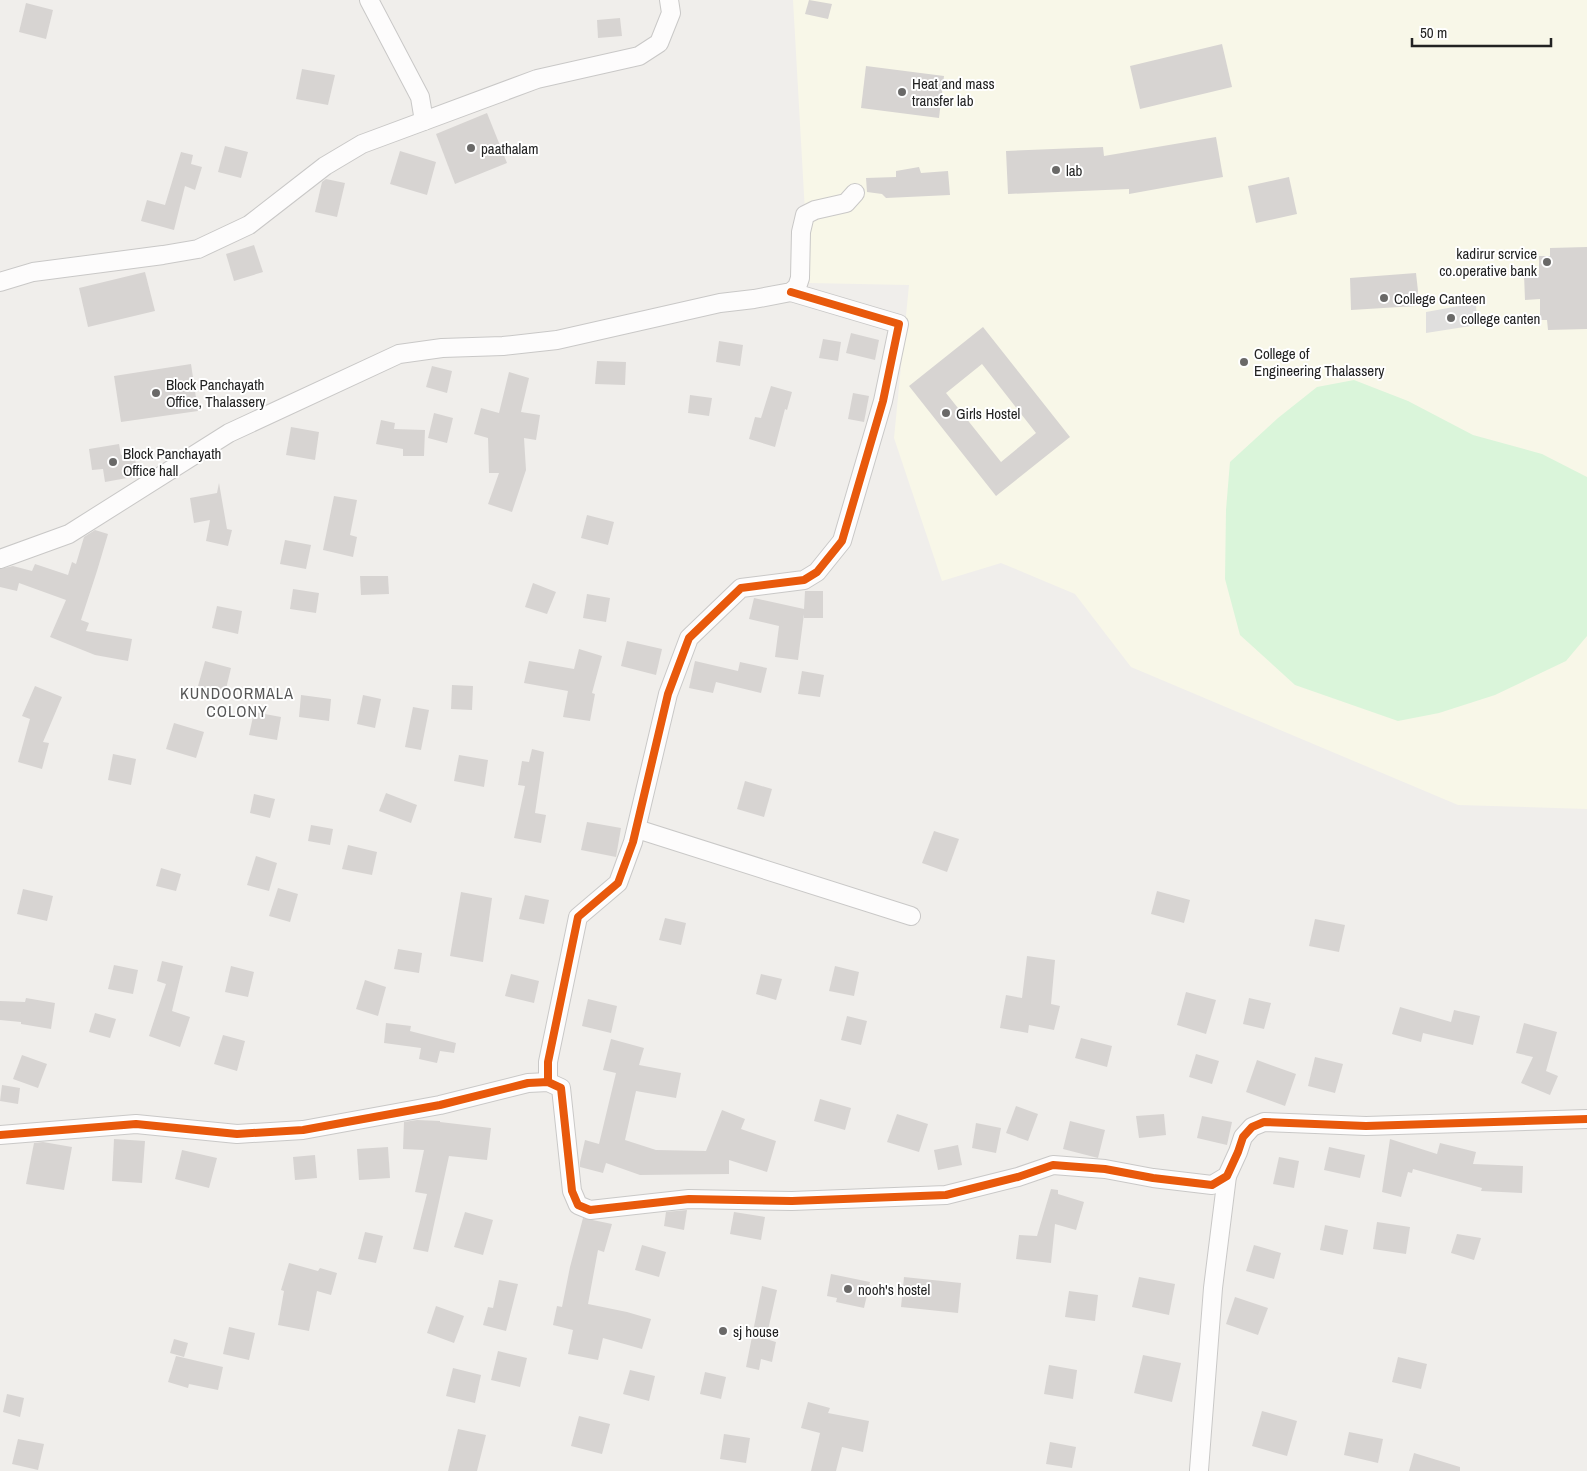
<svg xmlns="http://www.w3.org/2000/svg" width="1587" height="1471" font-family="'Archivo Narrow',sans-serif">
	<rect width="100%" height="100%" fill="#f0eeeb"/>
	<!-- education -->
	<polygon fill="#f8f7e8" points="793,0 1587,0 1587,809 1458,805 1131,667 1075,594 1001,563 942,581 894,438 909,285 809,283"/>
	<!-- park -->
	<polygon fill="#daf5da" points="1354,380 1408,401 1473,435 1542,454 1587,477 1587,636 1566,661 1495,695 1439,713 1398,721 1295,685 1240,635 1225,579 1226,510 1230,462 1278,418 1317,387"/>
	<!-- parking -->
	<polygon fill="#e0dfde" points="1476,303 1477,325 1426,333 1426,312"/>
	<!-- building -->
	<g fill="#d7d4d2" fill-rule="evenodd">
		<polygon points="809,0 832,4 828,19 805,14"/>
		<polygon points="26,3 53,10 46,39 19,32"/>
		<polygon points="620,18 622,36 598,38 597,20"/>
		<polygon points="1222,44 1232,87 1140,109 1130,66"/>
		<polygon points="866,66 944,76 939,118 861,108"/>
		<polygon points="302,69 335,75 328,105 296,99"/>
		<polygon points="487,113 507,163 455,184 436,134"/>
		<polygon points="1216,137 1223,177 1129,194 1129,189 1008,194 1006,151 1103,147 1104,156"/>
		<polygon points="225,146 248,152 241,178 218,172"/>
		<polygon points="400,151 436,162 427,195 390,184"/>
		<polygon points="181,152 193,155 191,164 202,167 195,190 185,186 174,230 141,221 147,200 165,205"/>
		<polygon points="919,167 921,173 948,171 950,195 886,198 882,194 867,192 866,178 896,177 896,171"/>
		<polygon points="1289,177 1297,214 1256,223 1248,186"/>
		<polygon points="326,179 345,183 337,217 315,212 322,182"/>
		<polygon points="254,245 263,272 234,281 226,254"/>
		<polygon points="1587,247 1587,329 1548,330 1547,320 1540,320 1540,299 1525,300 1524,274 1539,274 1539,256 1550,256 1550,248"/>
		<polygon points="145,272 155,311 88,327 79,288"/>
		<polygon points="1416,273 1418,291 1416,306 1351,310 1350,278"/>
		<path d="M 983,327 L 1070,437 L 996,496 L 909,386 ZM 982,364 L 1036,433 L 1001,462 L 946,393 Z"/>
		<polygon points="851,333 879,340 875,360 846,353"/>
		<polygon points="823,339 841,342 838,361 819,358"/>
		<polygon points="719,341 743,345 740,366 716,362"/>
		<polygon points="597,361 626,362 625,385 595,384"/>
		<polygon points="191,364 198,411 121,422 114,376"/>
		<polygon points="432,366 452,371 447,393 426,387"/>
		<polygon points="509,372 529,378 521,412 540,415 536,440 524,438 526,470 512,512 488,504 499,473 489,473 488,438 474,434 481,408 499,413"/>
		<polygon points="771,386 792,392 787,410 785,409 775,447 749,439 755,417 761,418"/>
		<polygon points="853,393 869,396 864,422 848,419"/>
		<polygon points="690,395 712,398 709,416 688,413"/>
		<polygon points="434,413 453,418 447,443 428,438"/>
		<polygon points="381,420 395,423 394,429 425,430 424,456 403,456 403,449 376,444"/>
		<polygon points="291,427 319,432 315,460 286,455"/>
		<polygon points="119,444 121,455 134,453 138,476 105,482 103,469 92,470 89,449"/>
		<polygon points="219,483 227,529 232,530 228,546 206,541 210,520 194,523 190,498 217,493"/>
		<polygon points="334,496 357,500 350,535 357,537 353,557 323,550"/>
		<polygon points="587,515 614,522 608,545 581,538"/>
		<polygon points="95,530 108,534 97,571 81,620 89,623 86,631 132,639 128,661 95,655 50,637 66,600 19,583 17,591 0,587 0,569 13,566 32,571 35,564 68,575 72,562 76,564 84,537"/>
		<polygon points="285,540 311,545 306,569 280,564"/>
		<polygon points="360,576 388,576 389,594 361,595"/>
		<polygon points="533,583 556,592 547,614 525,607"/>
		<polygon points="293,589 319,593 316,613 290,609"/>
		<polygon points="805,591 823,591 823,618 804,618 804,614 798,660 775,657 779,626 749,619 754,598 804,609"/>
		<polygon points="587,594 610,598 606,622 583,618"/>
		<polygon points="217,606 242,611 238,634 212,628"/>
		<polygon points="627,641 662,649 656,675 621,666"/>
		<polygon points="579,649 602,656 592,693 595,694 590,721 563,717 568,691 524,683 529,661 574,669"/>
		<polygon points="205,661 231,668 225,693 198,686"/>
		<polygon points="695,661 738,671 740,662 767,668 761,693 716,682 713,693 689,688"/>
		<polygon points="802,671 824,675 820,697 798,694"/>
		<polygon points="452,685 473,686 472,710 451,709"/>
		<polygon points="35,686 62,697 43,742 49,743 42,769 18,762 30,719 22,716"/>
		<polygon points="301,695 331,699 329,721 299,717"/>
		<polygon points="363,695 381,699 375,728 357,724"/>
		<polygon points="413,707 429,710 421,750 405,747"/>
		<polygon points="254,712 281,717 277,740 249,735"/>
		<polygon points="174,723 204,732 196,758 166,749"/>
		<polygon points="532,749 544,752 535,813 546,815 541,843 514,838 525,786 518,785 522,761 529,762"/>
		<polygon points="113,754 136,759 131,785 108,780"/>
		<polygon points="459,755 488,760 484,787 454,781"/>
		<polygon points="745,781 772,789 764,817 737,809"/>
		<polygon points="386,793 417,805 411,823 379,811"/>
		<polygon points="254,794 275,799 270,818 250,813"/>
		<polygon points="587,822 621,828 616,857 581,850"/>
		<polygon points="311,825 333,829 330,845 308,841"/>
		<polygon points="934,831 959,839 947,872 922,863"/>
		<polygon points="348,845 377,852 372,875 342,869"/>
		<polygon points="256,856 277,863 269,891 247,885"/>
		<polygon points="161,868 181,874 176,891 156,886"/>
		<polygon points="278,888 298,894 290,922 269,916"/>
		<polygon points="23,889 53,896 47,921 17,914"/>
		<polygon points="1157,891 1190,900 1184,923 1151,914"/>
		<polygon points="461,892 492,898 483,962 450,956"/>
		<polygon points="525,895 549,900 544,924 519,919"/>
		<polygon points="665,918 686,923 681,945 659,940"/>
		<polygon points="1315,919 1345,925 1339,952 1309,946"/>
		<polygon points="398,949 422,953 419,973 394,969"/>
		<polygon points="1027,956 1055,960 1051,1004 1060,1006 1054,1030 1029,1025 1028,1033 1000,1028 1006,995 1022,998"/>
		<polygon points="162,961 183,966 172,1011 190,1017 180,1047 149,1036 166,984 157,981"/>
		<polygon points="114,965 138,970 133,994 108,989"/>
		<polygon points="231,966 254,972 248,997 225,992"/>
		<polygon points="835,966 859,972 854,996 829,991"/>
		<polygon points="511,974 539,981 534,1003 505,996"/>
		<polygon points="761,974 782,979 776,1000 756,994"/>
		<polygon points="365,980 386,987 378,1016 356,1009"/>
		<polygon points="1186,992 1216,1000 1206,1034 1177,1025"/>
		<polygon points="26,998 55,1003 51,1029 21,1024 21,1022 0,1020 0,1001 25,1002"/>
		<polygon points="1249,998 1271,1003 1264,1029 1243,1024"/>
		<polygon points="588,999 617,1006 611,1033 582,1026"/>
		<polygon points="1400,1007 1451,1022 1454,1010 1480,1016 1473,1045 1423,1033 1421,1042 1392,1034"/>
		<polygon points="95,1013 116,1019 110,1038 89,1032"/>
		<polygon points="847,1016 867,1021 861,1045 841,1040"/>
		<polygon points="386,1023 411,1026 410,1031 456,1043 454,1053 440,1051 437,1063 419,1059 421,1048 384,1043"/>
		<polygon points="1524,1023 1557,1032 1546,1071 1558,1076 1550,1095 1521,1083 1533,1057 1516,1053"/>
		<polygon points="223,1035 245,1041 237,1071 214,1064"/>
		<polygon points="1081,1038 1112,1046 1107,1067 1075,1058"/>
		<polygon points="611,1039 644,1048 639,1065 681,1073 676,1098 636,1091 625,1140 656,1150 706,1151 722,1110 745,1119 741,1129 776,1141 767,1172 729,1160 729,1174 640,1175 606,1163 603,1173 580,1167 580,1162 585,1140 599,1144 616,1073 603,1070"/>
		<polygon points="1196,1054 1219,1061 1212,1084 1189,1077"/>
		<polygon points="22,1055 47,1064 38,1088 13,1079"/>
		<polygon points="1315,1057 1343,1064 1335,1093 1308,1086"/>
		<polygon points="1257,1060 1296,1074 1285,1106 1246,1092"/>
		<polygon points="2,1085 20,1088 18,1104 0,1101"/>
		<polygon points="820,1099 851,1108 845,1130 814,1121"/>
		<polygon points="1016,1106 1038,1114 1028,1141 1006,1133"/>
		<polygon points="897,1114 928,1124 919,1152 887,1142"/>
		<polygon points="1164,1114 1166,1135 1139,1138 1136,1116"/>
		<polygon points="1202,1116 1232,1122 1227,1145 1197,1138"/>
		<polygon points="417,1120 440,1121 440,1122 491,1128 487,1160 449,1156 428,1252 413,1249 427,1194 415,1192 424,1150 403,1149 404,1122"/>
		<polygon points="1070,1121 1105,1130 1098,1158 1063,1149"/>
		<polygon points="976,1123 1001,1128 996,1153 972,1148"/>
		<polygon points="114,1139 145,1141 142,1183 112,1181"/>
		<polygon points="1390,1139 1437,1154 1440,1143 1476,1152 1473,1164 1523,1166 1522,1193 1481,1191 1482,1188 1413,1169 1412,1173 1408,1172 1401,1197 1382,1192"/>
		<polygon points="43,1142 72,1147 64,1190 26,1184 34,1143"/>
		<polygon points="958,1145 962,1165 938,1170 934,1150"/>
		<polygon points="388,1147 390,1178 359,1180 357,1149"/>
		<polygon points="1329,1147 1365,1155 1360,1178 1324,1170"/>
		<polygon points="182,1150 217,1158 209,1188 175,1179"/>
		<polygon points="315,1155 317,1178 295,1180 293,1157"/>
		<polygon points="1279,1157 1299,1161 1294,1188 1273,1184"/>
		<polygon points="1051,1189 1058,1190 1058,1194 1084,1202 1076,1230 1055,1224 1051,1263 1016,1259 1019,1235 1037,1236"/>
		<polygon points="687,1210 684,1230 664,1226 666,1212"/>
		<polygon points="465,1212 493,1220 483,1255 454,1247"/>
		<polygon points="734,1212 765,1217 761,1240 730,1234"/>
		<polygon points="583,1218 612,1224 604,1252 598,1250 588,1304 627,1312 651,1319 642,1349 603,1338 598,1360 568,1354 573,1330 553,1325 557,1306 562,1307 570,1267"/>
		<polygon points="1377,1222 1410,1227 1406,1254 1373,1249"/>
		<polygon points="1325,1225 1348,1230 1343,1255 1320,1250"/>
		<polygon points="365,1232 383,1236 376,1263 358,1259"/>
		<polygon points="1457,1234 1481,1238 1474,1260 1451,1253"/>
		<polygon points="642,1245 666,1252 659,1277 635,1270"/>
		<polygon points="1254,1245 1281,1253 1274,1279 1246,1271"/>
		<polygon points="289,1263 318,1271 320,1268 337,1273 331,1295 317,1291 309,1331 278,1325 284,1291 281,1290"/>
		<polygon points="831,1274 870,1282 864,1308 836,1302 837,1298 827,1296"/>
		<polygon points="904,1277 961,1283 958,1313 901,1307"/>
		<polygon points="1139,1277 1175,1284 1169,1315 1132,1307"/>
		<polygon points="499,1280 518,1284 506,1331 483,1325 488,1307 493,1308"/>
		<polygon points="762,1286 777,1290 766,1339 776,1342 772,1362 761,1359 759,1370 746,1367"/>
		<polygon points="1069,1291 1098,1295 1095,1321 1065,1317"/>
		<polygon points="1235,1297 1268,1308 1258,1335 1226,1324"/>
		<polygon points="436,1306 464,1316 454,1343 427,1333"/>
		<polygon points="229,1327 255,1333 249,1360 223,1354"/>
		<polygon points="174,1339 188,1343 184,1357 170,1353"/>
		<polygon points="498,1351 527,1358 520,1387 491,1380"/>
		<polygon points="1143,1355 1181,1363 1172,1402 1134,1393"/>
		<polygon points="176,1356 223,1367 218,1390 189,1384 188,1388 168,1382"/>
		<polygon points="1398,1357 1427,1364 1421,1389 1392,1382"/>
		<polygon points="1049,1365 1077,1370 1073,1399 1044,1394"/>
		<polygon points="453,1368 481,1375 475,1403 446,1396"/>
		<polygon points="630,1370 655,1376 649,1401 623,1394"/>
		<polygon points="705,1372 726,1377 721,1399 700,1394"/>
		<polygon points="7,1394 24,1398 20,1417 3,1412"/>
		<polygon points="808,1402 830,1408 828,1413 869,1421 863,1452 842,1447 836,1471 811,1471 820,1433 801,1428"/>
		<polygon points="1262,1411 1297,1421 1287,1456 1252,1446"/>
		<polygon points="579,1416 610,1424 602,1454 571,1446"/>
		<polygon points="458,1429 486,1435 477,1471 448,1471"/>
		<polygon points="1349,1432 1383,1439 1378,1463 1344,1455"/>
		<polygon points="724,1434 750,1438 746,1463 720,1459"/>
		<polygon points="18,1439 44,1444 38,1470 12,1464"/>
		<polygon points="1050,1442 1076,1447 1072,1468 1046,1464"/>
		<polygon points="1414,1453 1460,1467 1460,1471 1409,1471"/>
	</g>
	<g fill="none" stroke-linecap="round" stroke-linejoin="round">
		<!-- minor casing -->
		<g stroke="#c9c8c7" stroke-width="20">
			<g id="minor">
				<polyline points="369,0 420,97 424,121"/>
				<polyline points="0,282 33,272 163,255 198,249 249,225 325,166 362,144 537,79 639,56 659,43 671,13 669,0"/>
				<polyline points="0,559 69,534 229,433 399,354 442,348 503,346 557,340 720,303 754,299 791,292 797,287 800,278 801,232 805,215 815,210 846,203 855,193"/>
				<polyline points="637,829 911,916"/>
				<polyline points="548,1082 548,1062 578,917 618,883 633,842 668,694 689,638 741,588 804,580 817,572 842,541 883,401 899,324 791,292"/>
				<polyline points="0,1135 136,1124 237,1134 303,1130 440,1105 528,1083 548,1082 561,1088 572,1191 578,1205 590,1210 689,1199 792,1201 946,1195 1018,1177 1053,1165 1105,1169 1153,1178 1212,1185 1227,1176 1238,1152 1243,1137 1252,1127 1264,1122 1366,1126 1587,1119"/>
				<polyline points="1199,1470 1213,1288 1227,1176"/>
			</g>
		</g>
		<!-- minor -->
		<use href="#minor" stroke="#fdfcfc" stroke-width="18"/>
		<!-- cycleway casing -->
		<g stroke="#fff" stroke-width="11">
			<g id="cycleway">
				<polyline points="548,1082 548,1062 578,917 618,883 633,842 668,694 689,638 741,588 804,580 817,572 842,541 883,401 899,324 791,292"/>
				<polyline points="0,1135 136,1124 237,1134 303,1130 440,1105 528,1083 548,1082 561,1088 572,1191 578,1205 590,1210 689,1199 792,1201 946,1195 1018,1177 1053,1165 1105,1169 1153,1178 1212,1185 1227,1176 1238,1152 1243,1137 1252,1127 1264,1122 1366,1126 1587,1119"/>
			</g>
		</g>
		<!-- cycleway -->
		<use href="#cycleway" stroke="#e8590c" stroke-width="8"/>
	</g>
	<!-- markers -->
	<g fill="#6a6968" stroke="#fff" stroke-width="2">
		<circle cx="902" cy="92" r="5"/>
		<circle cx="471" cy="148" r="5"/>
		<circle cx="1056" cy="170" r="5"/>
		<circle cx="1547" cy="262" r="5"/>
		<circle cx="1384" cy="298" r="5"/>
		<circle cx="1451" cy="318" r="5"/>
		<circle cx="1244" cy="362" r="5"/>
		<circle cx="156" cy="393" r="5"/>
		<circle cx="946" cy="413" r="5"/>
		<circle cx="113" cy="462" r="5"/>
		<circle cx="848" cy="1289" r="5"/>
		<circle cx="723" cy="1331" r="5"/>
	</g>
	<g text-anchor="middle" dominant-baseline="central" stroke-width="4" stroke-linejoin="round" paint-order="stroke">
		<!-- poi labels -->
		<g font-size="15" fill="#222" stroke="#fff" text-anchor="start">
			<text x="912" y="83">Heat and mass<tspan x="912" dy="17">transfer lab</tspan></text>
			<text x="481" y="148">paathalam</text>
			<text x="1066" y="170">lab</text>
			<text x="1537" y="253" text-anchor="end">kadirur scrvice<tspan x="1537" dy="17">co.operative bank</tspan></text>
			<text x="1394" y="298">College Canteen</text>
			<text x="1461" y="318">college canten</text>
			<text x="1254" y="353">College of<tspan x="1254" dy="17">Engineering Thalassery</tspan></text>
			<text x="166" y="384">Block Panchayath<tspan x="166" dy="17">Office, Thalassery</tspan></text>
			<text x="956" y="413">Girls Hostel</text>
			<text x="123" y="453">Block Panchayath<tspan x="123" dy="17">Office hall</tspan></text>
			<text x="858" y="1289">nooh's hostel</text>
			<text x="733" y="1331">sj house</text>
		</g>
		<!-- neighbourhood labels -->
		<g font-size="16" letter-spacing="1" fill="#555" stroke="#fff">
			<text x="237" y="693">KUNDOORMALA<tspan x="237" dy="18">COLONY</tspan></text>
		</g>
	</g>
	<!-- scale -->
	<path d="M1412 38v8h139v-8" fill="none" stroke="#222222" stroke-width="2.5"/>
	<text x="1420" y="38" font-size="15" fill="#222222" stroke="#ffffff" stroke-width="4" paint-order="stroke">50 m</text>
</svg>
